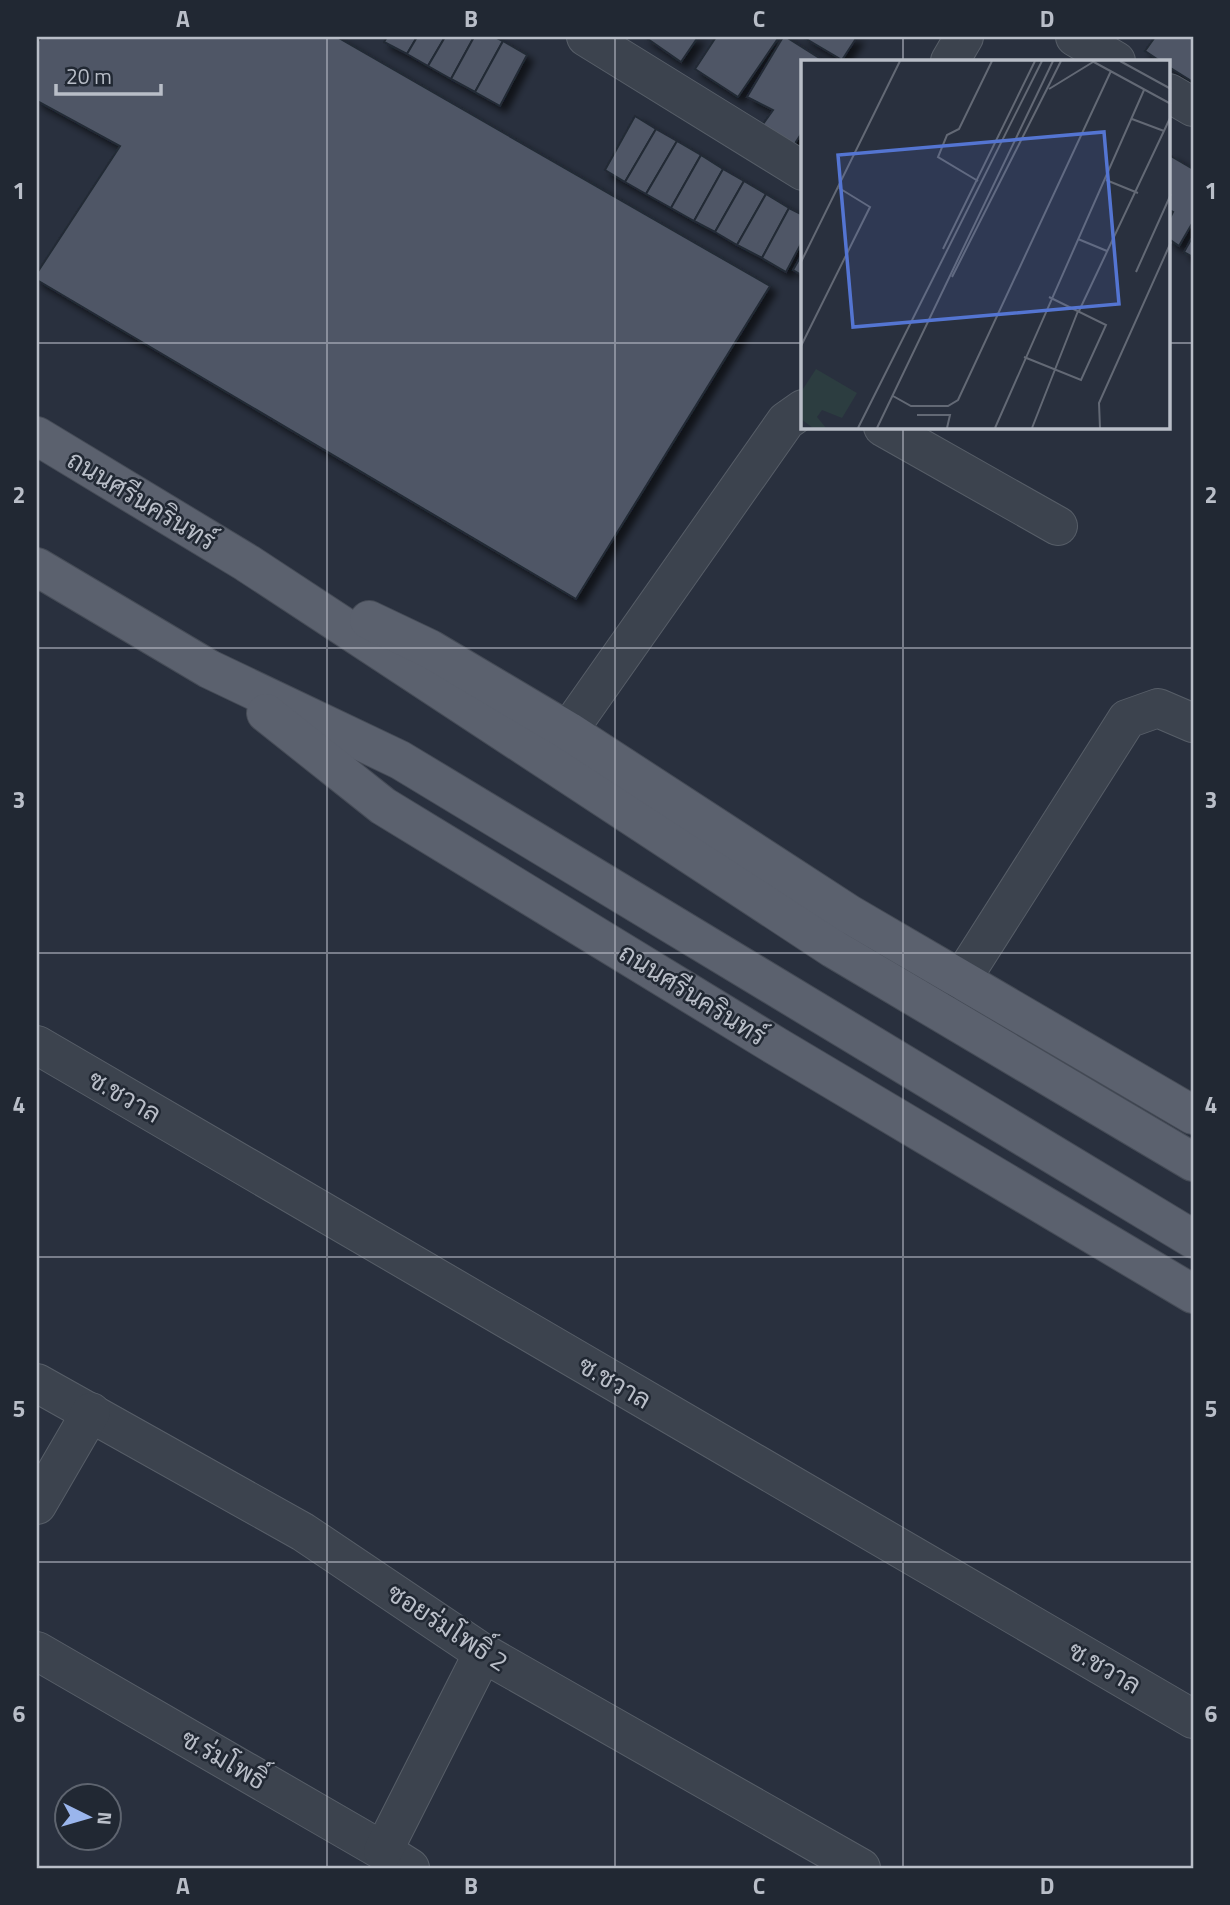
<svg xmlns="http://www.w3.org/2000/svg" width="1230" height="1905" font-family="'Titillium Web',Sarabun,sans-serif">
	<defs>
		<filter id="shadow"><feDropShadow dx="6" dy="6" stdDeviation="3.5" flood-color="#0009"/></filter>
	</defs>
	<rect width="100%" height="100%" fill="#29303e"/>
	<!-- building -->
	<g fill="#4f5766" stroke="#232a35" stroke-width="2" filter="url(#shadow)">
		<polygon points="41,37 337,37 770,286 576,599 37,280 37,273 120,146 37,101 37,43"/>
		<polygon points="387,37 417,37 407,54 384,42"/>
		<polygon points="417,37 445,37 428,66 407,54"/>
		<polygon points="445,37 474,37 451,79 428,66"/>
		<polygon points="474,37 495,37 503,41 475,92 451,79"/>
		<polygon points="645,37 698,37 681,62"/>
		<polygon points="716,37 779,37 738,97 695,69"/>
		<polygon points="783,37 786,37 824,61 803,61 803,131 792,148 758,131 773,110 747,97"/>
		<polygon points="803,37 857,37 842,60"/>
		<polygon points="1155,37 1193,37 1193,82 1169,67 1169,61 1160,61 1145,51"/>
		<polygon points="503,41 527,55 500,106 475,92"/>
		<polygon points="635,116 656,129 625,182 605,170"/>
		<polygon points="656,129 677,141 646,194 625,182"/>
		<polygon points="677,141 701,155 671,208 646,194"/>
		<polygon points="701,155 723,169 694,221 671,208"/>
		<polygon points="1169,155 1193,169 1193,222 1179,246 1169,239 1169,220 1173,212 1169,210"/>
		<polygon points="723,169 744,181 715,232 694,221"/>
		<polygon points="744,181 766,194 737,245 715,232"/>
		<polygon points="766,194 789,208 762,258 737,245"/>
		<polygon points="789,208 803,215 803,240 786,272 762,258"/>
		<polygon points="1193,236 1193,257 1184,252"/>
		<polygon points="803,252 803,276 793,270"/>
	</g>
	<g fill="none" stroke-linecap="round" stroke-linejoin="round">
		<!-- minor casing -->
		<g stroke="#575e68" stroke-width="40">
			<g id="minor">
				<polyline points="586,37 803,171"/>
				<polyline points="1075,37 1116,61"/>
				<polyline points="950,61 964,37"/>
				<polyline points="1169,93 1193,107"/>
				<polyline points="883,427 1058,526"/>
				<polyline points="568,731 786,421 803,409"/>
				<polyline points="961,980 1127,719 1158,708 1193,723"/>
				<polyline points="37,1045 1193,1719"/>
				<polyline points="37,1383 303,1532 483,1653 861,1868"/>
				<polyline points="37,1505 91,1412"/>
				<polyline points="37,1651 383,1851 410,1868"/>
				<polyline points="383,1851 483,1653"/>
			</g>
		</g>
		<!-- major casing -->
		<g stroke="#464c57" stroke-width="40">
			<g id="major">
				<polyline points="37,436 247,563 834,949 1193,1162"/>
				<polyline points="37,567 209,669 400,760 1193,1239"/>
				<polyline points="369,620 430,649 568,731 849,914 1193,1115"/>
				<polyline points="266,713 383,806 776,1046 1193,1294"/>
			</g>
		</g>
		<!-- minor -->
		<use href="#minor" stroke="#3c434e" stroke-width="38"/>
		<!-- major -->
		<use href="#major" stroke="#5b616e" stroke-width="38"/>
	</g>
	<!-- grid -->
	<path fill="none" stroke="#b9bec8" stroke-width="2" stroke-opacity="0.55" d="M 327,37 L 327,1868M 615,37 L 615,1868M 903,37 L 903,61M 37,343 L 803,343M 1169,343 L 1193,343M 903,427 L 903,1868M 37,648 L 1193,648M 37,953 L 1193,953M 37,1257 L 1193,1257M 37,1562 L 1193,1562"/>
	<g text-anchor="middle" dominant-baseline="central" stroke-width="5" stroke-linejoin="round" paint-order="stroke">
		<!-- street labels -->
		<g font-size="26" fill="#b9bec8" stroke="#212833">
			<text transform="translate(142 500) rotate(31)">ถนนศรีนครินทร์</text>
			<text transform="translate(693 994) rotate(32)">ถนนศรีนครินทร์</text>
			<text transform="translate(125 1096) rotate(30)">ซ.ชวาล</text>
			<text transform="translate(615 1382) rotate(30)">ซ.ชวาล</text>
			<text transform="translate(448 1627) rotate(33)">ซอยร่มโพธิ์ 2</text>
			<text transform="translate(1105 1667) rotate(30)">ซ.ชวาล</text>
			<text transform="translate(224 1759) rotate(30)">ซ.ร่มโพธิ์</text>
		</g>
	</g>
	<!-- overview -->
	<g transform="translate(801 60)">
		<rect width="369" height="369" fill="#29303e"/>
		<path d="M 15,309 L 56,333 L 41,358 L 21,350 L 16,357 L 25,368 L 12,368 L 0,359 L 0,332 Z" fill="#2c3d40"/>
		<path fill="none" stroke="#636975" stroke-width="2" d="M 291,1 L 370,44M 319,1 L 370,29M 248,29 L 292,2M 331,59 L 363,71M 305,120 L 337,133M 177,121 L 137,97 L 146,75 L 158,69 L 191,1M 277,179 L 306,191M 142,189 L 234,1M 0,202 L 99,1M 335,212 L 370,134M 151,217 L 260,1M 278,251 L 370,56M 0,286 L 69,147 L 38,128M 223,297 L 280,320 L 305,265 L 248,237M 92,336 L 110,346 L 147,346 L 157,340 L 310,11M 116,355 L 149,355 L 146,368M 57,368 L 241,1M 76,368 L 252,1M 194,368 L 343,30M 231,368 L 277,251M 299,368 L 298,343 L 370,182"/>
		<path fill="#5475d2" fill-opacity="0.15" stroke="#5475d2" stroke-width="3.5" d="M 303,72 L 318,244 L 52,267 L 37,95 Z"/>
		<rect width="369" height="369" fill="none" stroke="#b9bec8" stroke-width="3.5"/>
	</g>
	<!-- border -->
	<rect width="1230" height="1905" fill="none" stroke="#212833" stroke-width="77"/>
	<!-- north arrow -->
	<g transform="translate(88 1817) rotate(95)"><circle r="33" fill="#212833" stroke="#5e646f" stroke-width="2"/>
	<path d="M0-5L12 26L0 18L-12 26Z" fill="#9ab5ec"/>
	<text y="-10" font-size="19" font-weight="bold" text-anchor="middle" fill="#b9bec8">N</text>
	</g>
	<!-- scale -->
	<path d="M56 84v10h105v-10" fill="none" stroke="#b9bec8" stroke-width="3.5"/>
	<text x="66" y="84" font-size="21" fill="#b9bec8" stroke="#212833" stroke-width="5" paint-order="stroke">20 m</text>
	<rect x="38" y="38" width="1154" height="1829" fill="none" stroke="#b9bec8" stroke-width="2.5"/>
	<g font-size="23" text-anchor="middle" font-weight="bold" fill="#b9bec8">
		<text x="183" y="27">A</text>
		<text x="471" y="27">B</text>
		<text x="759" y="27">C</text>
		<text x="1047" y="27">D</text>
		<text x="19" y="199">1</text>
		<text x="1211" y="199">1</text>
		<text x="19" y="503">2</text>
		<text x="1211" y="503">2</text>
		<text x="19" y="808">3</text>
		<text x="1211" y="808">3</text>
		<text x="19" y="1113">4</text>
		<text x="1211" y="1113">4</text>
		<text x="19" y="1417">5</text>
		<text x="1211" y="1417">5</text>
		<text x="19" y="1722">6</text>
		<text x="1211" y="1722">6</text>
		<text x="183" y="1894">A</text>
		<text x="471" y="1894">B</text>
		<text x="759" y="1894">C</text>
		<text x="1047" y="1894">D</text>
	</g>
</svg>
